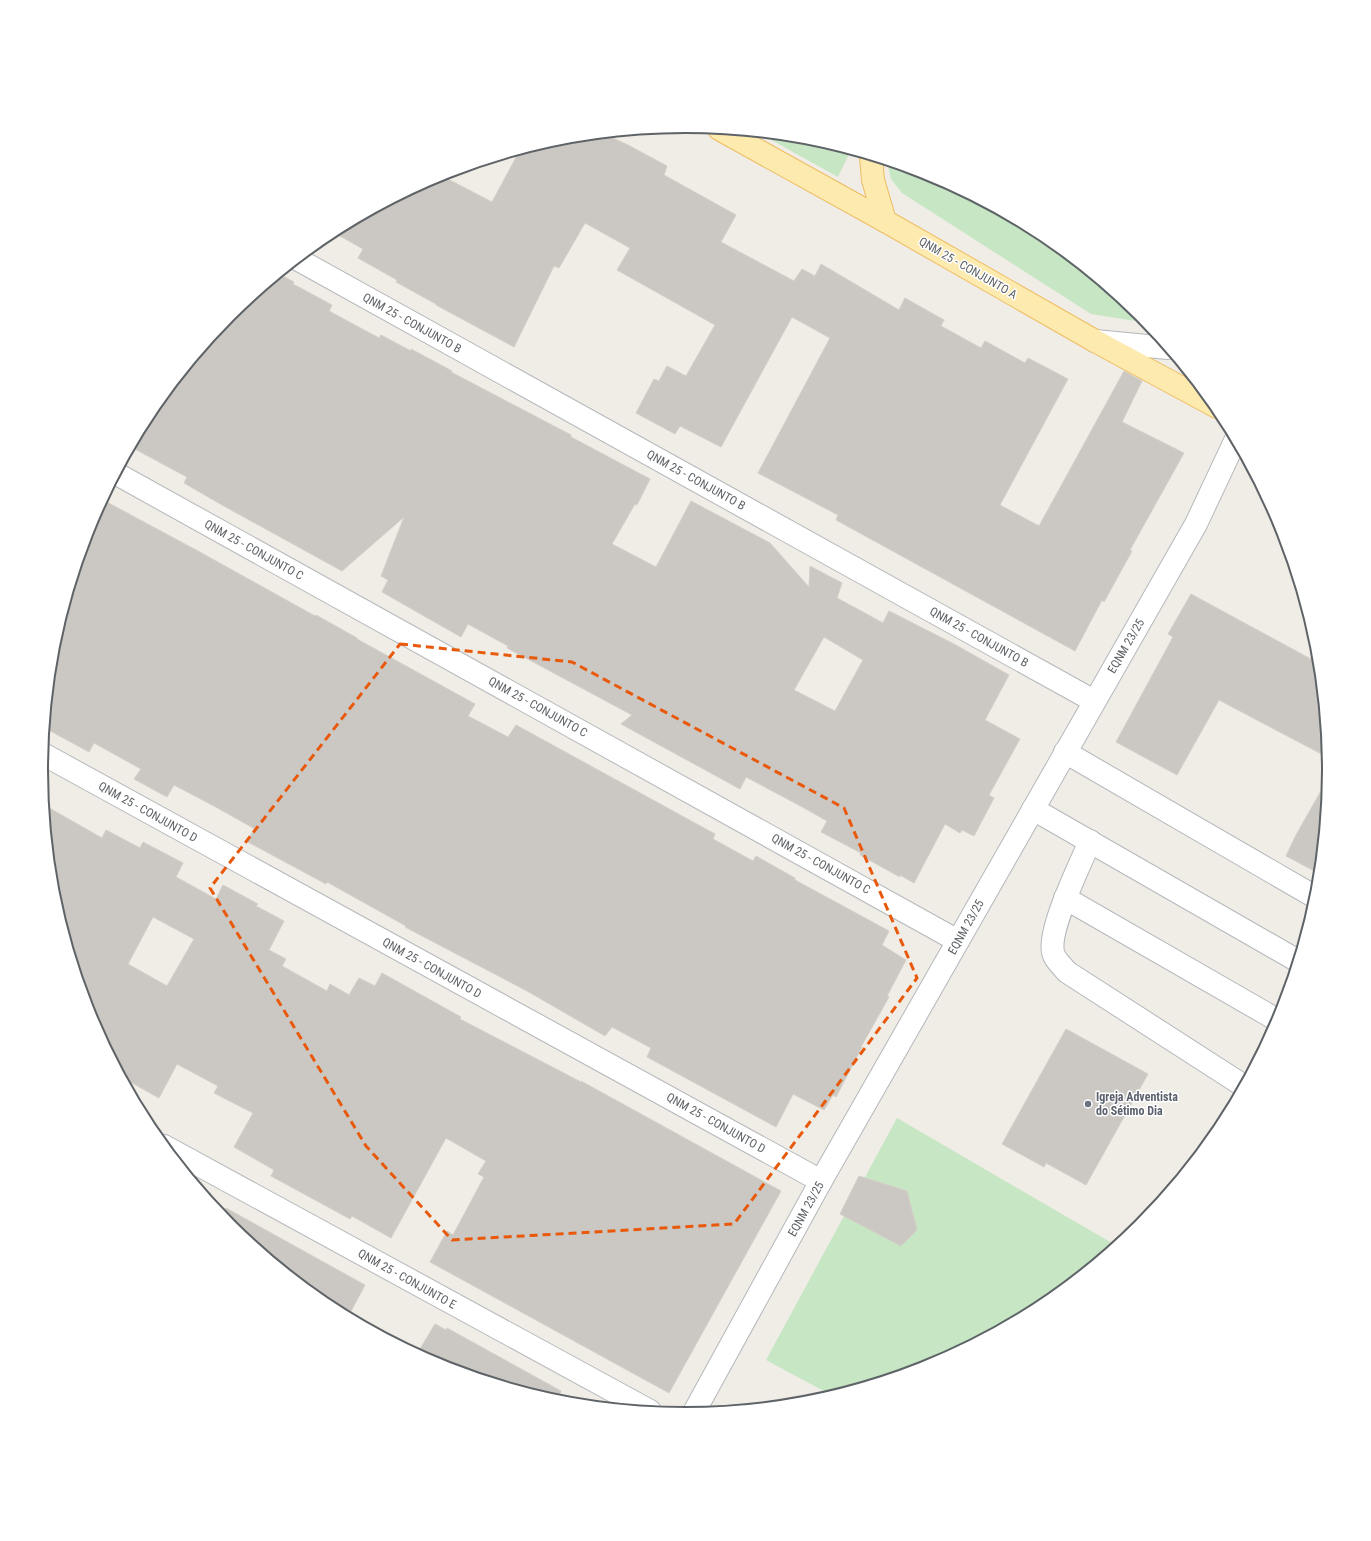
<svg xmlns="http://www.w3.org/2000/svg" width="1371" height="1541" font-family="'Roboto Condensed',sans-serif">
	<rect width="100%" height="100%" fill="#f0ede7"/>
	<!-- green -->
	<g fill="#c7e6c4">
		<polygon points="759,133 811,138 851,150 838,177"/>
		<polygon points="887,162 932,175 1044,235 1141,315 1148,323 1091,314 902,193 891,179"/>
		<polygon points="897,1118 1117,1246 1043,1307 932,1366 833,1396 766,1360"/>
	</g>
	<!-- building -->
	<g fill="#cbc8c3" stroke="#d5cfc5" fill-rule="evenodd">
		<polygon points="604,134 628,145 667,166 664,175 736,215 721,242 794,281 802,269 815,276 821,264 899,310 905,298 944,320 941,326 981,348 985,341 1025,363 1028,358 1068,379 1000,505 1039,526 1124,371 1142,381 1122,422 1184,453 1130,550 1132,551 1104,602 1102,600 1075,651 836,520 838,515 758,473 830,338 792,317 721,447 680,426 675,434 636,413 654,379 659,381 667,366 686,376 715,325 617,270 630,248 585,223 559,268 554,266 514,347 436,305 436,304 396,282 397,280 358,258 363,249 333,232 440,175 492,202 520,150 560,138"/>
		<path d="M 279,274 L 294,282 L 293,284 L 332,305 L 329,311 L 379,338 L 381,335 L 411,351 L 411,349 L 452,371 L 451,372 L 571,435 L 571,437 L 650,479 L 637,505 L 635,504 L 612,544 L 656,567 L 691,501 L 770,543 L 809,587 L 810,566 L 842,583 L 837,598 L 863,612 L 883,623 L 889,611 L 954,644 L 1009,675 L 985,720 L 1020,739 L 989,795 L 994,798 L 974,836 L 962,830 L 960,833 L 945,824 L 914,883 L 900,875 L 900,877 L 860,855 L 861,853 L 821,832 L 827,821 L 806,809 L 746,777 L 740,789 L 621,724 L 632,715 L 507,648 L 508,646 L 468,624 L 461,637 L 382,592 L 388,580 L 381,576 L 404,517 L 342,571 L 222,505 L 184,483 L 187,477 L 131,447 L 150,412 L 230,315 ZM 824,637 L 863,660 L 835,711 L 794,690 Z"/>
		<polygon points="103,500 198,551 315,616 316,615 357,638 357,639 475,704 468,716 508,737 516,725 715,834 713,839 753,861 756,856 795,878 795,880 889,931 882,945 906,960 887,996 889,997 861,1047 862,1047 836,1097 833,1095 824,1110 793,1094 776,1127 647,1057 651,1048 612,1027 605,1036 527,991 405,927 406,926 327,882 326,884 246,841 255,829 214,806 174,785 167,797 134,779 141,769 94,743 89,752 45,728 53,645 90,524"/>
		<polygon points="1191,594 1320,664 1329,758 1219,700 1177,775 1116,742 1173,637 1168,634"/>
		<polygon points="1330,775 1324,831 1320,874 1286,856 1296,835"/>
		<path d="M 44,805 L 102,838 L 106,830 L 140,848 L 143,842 L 183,863 L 176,877 L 216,899 L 223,885 L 258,904 L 256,906 L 284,921 L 269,950 L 286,959 L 282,966 L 327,991 L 330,984 L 349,995 L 359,978 L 375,986 L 382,973 L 461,1017 L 460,1019 L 581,1082 L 581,1081 L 781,1191 L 669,1393 L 430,1262 L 447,1231 L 453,1235 L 484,1177 L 478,1174 L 486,1161 L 446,1138 L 391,1238 L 352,1216 L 350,1219 L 271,1176 L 274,1170 L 234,1147 L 253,1113 L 214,1093 L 218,1086 L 177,1064 L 159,1098 L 123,1078 L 90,1017 L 53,896 ZM 153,917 L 194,939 L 167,986 L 128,964 Z"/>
		<polygon points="1066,1029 1148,1074 1086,1185 1046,1163 1044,1167 1002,1144"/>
		<polygon points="859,1176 907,1191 917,1230 901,1246 840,1214"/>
		<polygon points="226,1208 365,1285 348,1317 327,1306 230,1226 221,1216"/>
		<polygon points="435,1324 446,1330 447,1328 561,1391 556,1402 439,1366 417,1354"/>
	</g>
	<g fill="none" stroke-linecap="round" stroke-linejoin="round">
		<!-- minor casing -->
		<g stroke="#b4b7bb" stroke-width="24">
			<g id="minor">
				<polyline points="297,259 1094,701"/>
				<polyline points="1095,341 1168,348"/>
				<polyline points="117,474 958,941"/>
				<polyline points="1065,752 1317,898"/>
				<polyline points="43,754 821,1181"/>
				<polyline points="1033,809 1298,961"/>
				<path d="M 1090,841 C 1080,865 1048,929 1053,952 C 1054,959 1063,967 1067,972 L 1244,1086"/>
				<polyline points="1065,898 1279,1021"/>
				<polyline points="164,1146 650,1411"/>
				<polyline points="693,1414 821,1181 1196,524 1236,439"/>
			</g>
		</g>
		<!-- major casing -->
		<g stroke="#eebc62" stroke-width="24">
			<g id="major">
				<polyline points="719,129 885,221 1095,341 1217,407"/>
				<polyline points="871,157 873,180 885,221"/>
			</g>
		</g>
		<!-- minor -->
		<use href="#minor" stroke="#fff" stroke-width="22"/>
		<!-- major -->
		<use href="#major" stroke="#fdeaaf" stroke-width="22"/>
	</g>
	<!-- marked area -->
	<path fill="none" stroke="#e8590c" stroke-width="3" stroke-dasharray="8 5" stroke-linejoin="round" d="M 400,644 L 572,662 L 844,808 L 917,978 L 734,1224 L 452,1240 L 366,1146 L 210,888 Z"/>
	<!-- markers -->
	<circle fill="#6b7280" stroke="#fff" stroke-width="1.5" cx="1088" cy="1104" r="4"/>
	<g text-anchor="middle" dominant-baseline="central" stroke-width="3" stroke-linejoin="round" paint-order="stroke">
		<!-- street labels -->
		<g font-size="12" fill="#5e6367" stroke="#fff">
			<text transform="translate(968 268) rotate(30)">QNM 25 - CONJUNTO A</text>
			<text transform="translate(412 323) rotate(29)">QNM 25 - CONJUNTO B</text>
			<text transform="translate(696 480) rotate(29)">QNM 25 - CONJUNTO B</text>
			<text transform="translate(254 550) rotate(29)">QNM 25 - CONJUNTO C</text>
			<text transform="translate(979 637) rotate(29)">QNM 25 - CONJUNTO B</text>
			<text transform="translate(1126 646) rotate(-60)">EQNM 23/25</text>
			<text transform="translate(538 707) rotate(29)">QNM 25 - CONJUNTO C</text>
			<text transform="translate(148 812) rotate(29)">QNM 25 - CONJUNTO D</text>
			<text transform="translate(821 864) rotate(29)">QNM 25 - CONJUNTO C</text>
			<text transform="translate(966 927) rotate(-61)">EQNM 23/25</text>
			<text transform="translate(432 968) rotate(29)">QNM 25 - CONJUNTO D</text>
			<text transform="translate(716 1123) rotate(29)">QNM 25 - CONJUNTO D</text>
			<text transform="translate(806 1209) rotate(-61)">EQNM 23/25</text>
			<text transform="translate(407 1279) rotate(29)">QNM 25 - CONJUNTO E</text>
		</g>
		<!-- worship labels -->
		<g font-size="12" font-weight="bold" fill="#5b616d" stroke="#fff" text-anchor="start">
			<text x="1096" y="1097">Igreja Adventista<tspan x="1096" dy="14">do Sétimo Dia</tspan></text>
		</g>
	</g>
	<!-- crop -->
	<path d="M0 0H1371V1541H0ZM48 770a637 637 0 1 1 1274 0a637 637 0 1 1-1274 0Z" fill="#fff" fill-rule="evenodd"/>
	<path fill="none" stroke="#5e6367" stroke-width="2" d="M48 770a637 637 0 1 1 1274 0a637 637 0 1 1-1274 0Z"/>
</svg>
